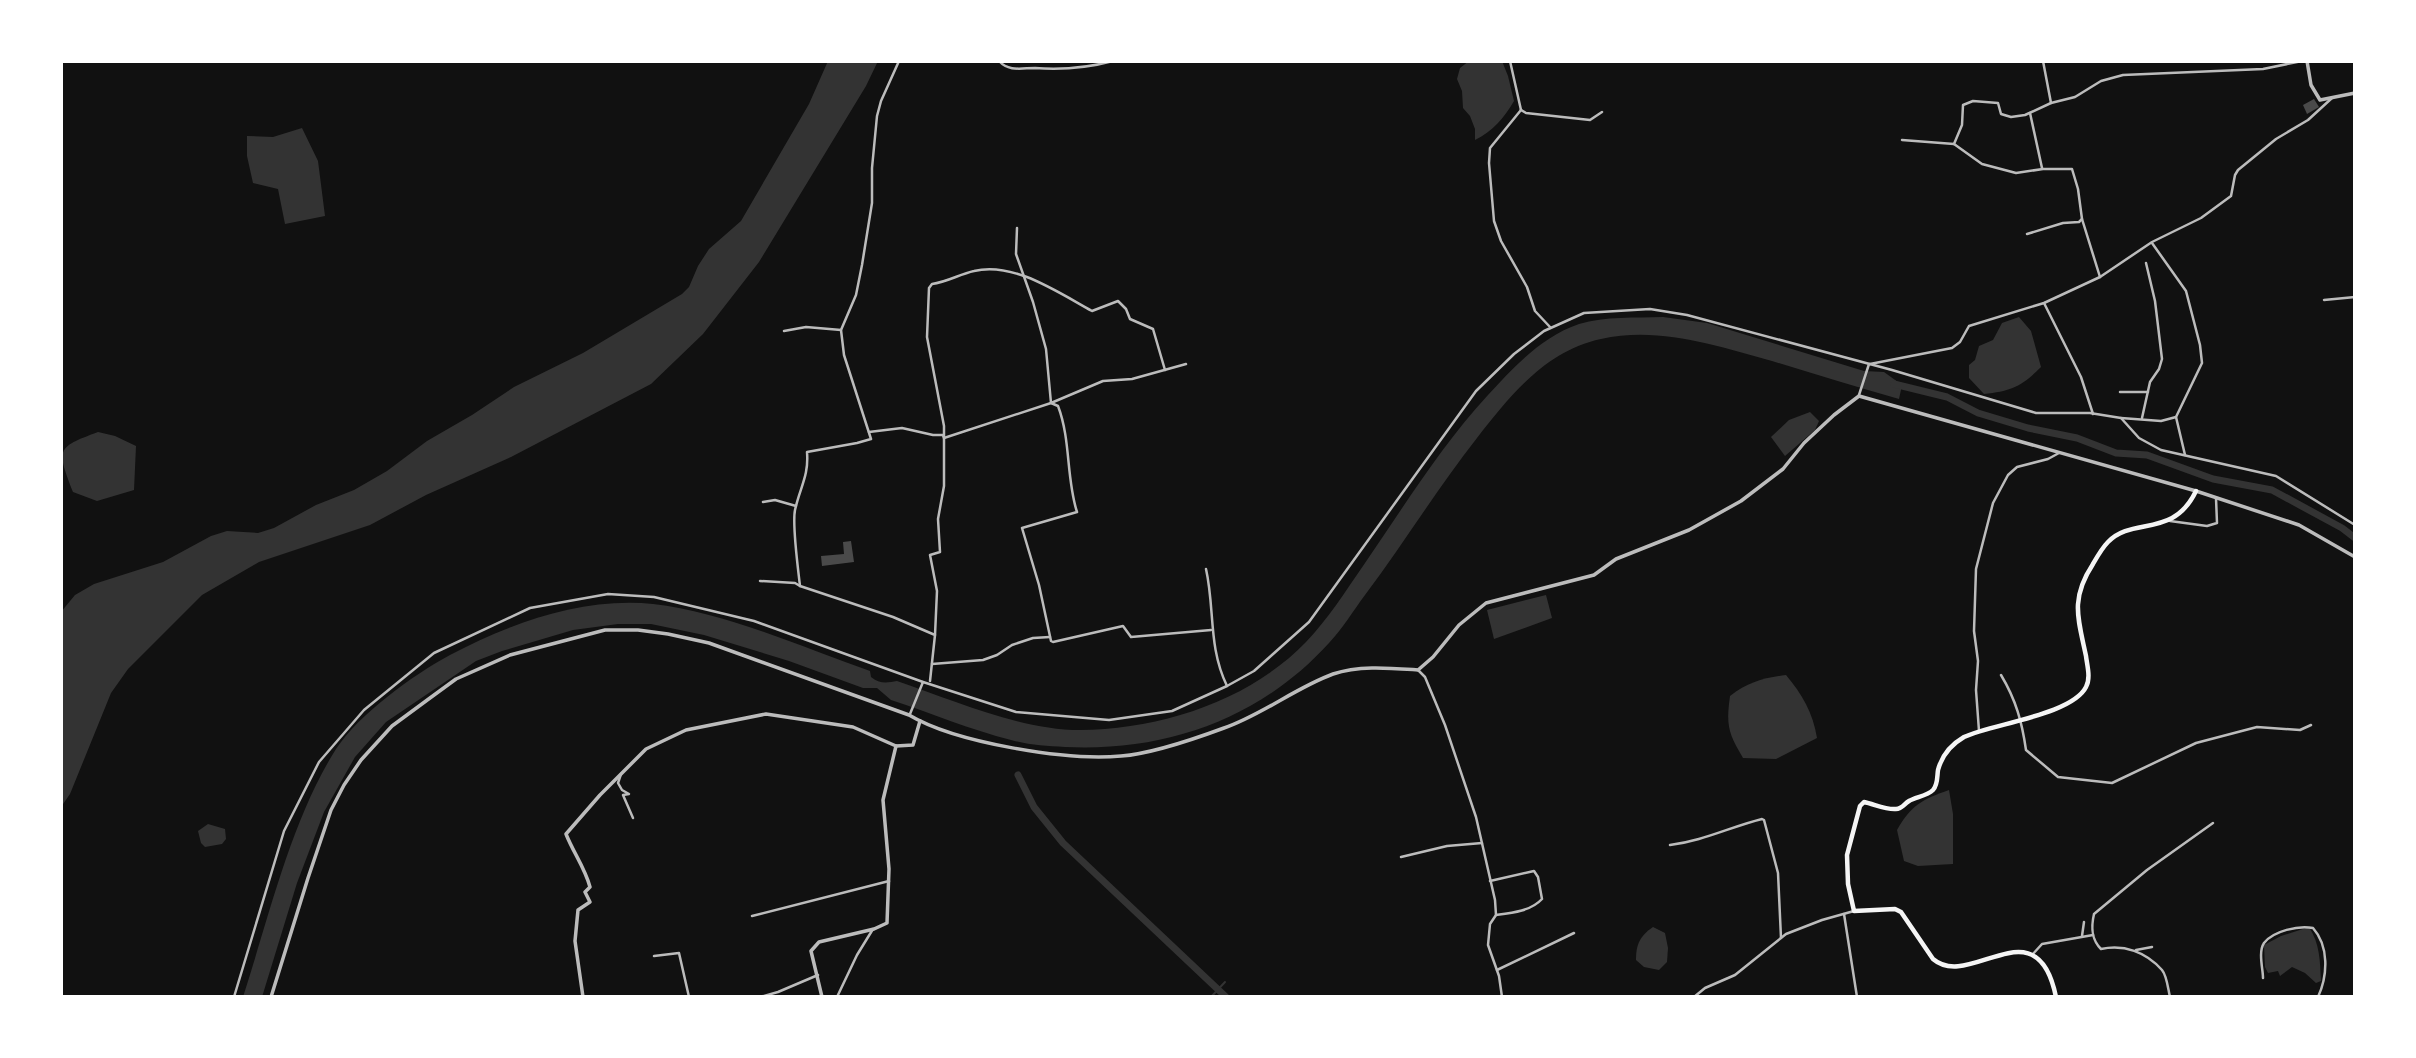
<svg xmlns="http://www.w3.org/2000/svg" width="2416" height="1058" font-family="'Noto Sans',sans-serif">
	<rect width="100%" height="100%" fill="#111"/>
	<!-- water -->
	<g fill="#333">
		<polygon points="828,61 878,61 866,86 759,262 703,334 651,384 511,457 426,495 370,525 259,562 202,595 128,669 111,693 70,794 61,807 61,612 75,595 94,584 163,562 211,536 227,531 258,533 274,528 316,505 354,490 387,471 427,441 472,415 514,387 583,353 682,294 689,287 698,266 709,249 741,221 809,104"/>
		<path d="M 1469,61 L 1502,61 L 1508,76 L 1514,101 C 1504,118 1493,131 1475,140 L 1475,129 L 1470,116 L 1463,108 L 1462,91 L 1457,79 L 1460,68 Z"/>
		<polygon points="302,128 318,161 325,216 285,224 278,189 253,183 247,156 247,136 273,137"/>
		<path d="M 1663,317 L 1707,323 L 1864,371 L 1884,372 L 1902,385 L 1899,399 C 1857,387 1814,374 1772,361 C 1717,346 1659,326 1601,339 C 1545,351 1510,396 1477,438 C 1437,489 1404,543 1365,595 C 1353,611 1343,628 1329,643 C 1260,719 1166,752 1065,747 C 1046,746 1029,745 1011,740 C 971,730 931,713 891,700 L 877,688 L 863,688 L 789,661 L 704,635 L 651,624 L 618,624 L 573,630 L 502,651 L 476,661 L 386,722 L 355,757 L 324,812 L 297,883 L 262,997 L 243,997 C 269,917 291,820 336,749 C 359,714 413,675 450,655 C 510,623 583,597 653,604 C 724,612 802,647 870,671 L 871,677 C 879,684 887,683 897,681 C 953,700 1020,730 1080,730 C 1161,729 1249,701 1306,642 C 1328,619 1345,592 1363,566 C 1403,508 1440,447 1488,395 C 1514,367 1541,337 1579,324 C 1605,316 1636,318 1663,317 Z"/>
		<path d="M 2019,317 L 2031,331 L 2041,367 C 2022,386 2012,391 1984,394 L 1969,378 L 1969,365 L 1975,360 L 1979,346 L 1993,340 L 2002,323 Z"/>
		<polygon points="1810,412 1819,421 1815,430 1785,456 1771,437 1789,420"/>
		<path d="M 98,432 L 115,436 L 136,446 L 134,490 L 97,501 L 73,492 C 57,449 55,448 98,432 Z"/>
		<polygon points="1546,595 1552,618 1494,639 1487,610"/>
		<path d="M 1786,675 C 1802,694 1813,713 1817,738 L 1776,759 L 1743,758 C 1728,733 1726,725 1730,696 C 1748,682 1764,678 1786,675 Z"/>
		<path d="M 1949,790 L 1953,814 L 1953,864 L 1918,866 L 1904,861 L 1897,830 C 1911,805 1923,799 1949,790 Z"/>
		<polygon points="208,824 225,829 226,839 222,844 205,847 201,843 198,831"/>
		<path d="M 1653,927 L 1665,933 L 1668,948 L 1667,962 L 1659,970 L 1644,967 L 1636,960 C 1636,944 1640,936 1653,927 Z"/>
		<path d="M 2309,927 C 2320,944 2320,961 2321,981 L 2316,983 L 2305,973 L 2292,967 L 2280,976 L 2278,971 L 2268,973 L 2265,967 L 2264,945 L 2281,936 Z"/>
	</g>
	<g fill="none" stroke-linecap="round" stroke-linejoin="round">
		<!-- stream -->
		<polyline stroke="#333" stroke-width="2" points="1211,997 1225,982"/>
		<!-- canal -->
		<g stroke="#333" stroke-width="7">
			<polyline points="1894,384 1947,397 1978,413 2028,428 2077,438 2116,453 2147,455 2213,479 2272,490 2342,528 2355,538"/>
			<polyline points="1018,775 1034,807 1063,843 1226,997"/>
		</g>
	</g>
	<!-- building -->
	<g fill="#4a4a4a">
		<polygon points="2314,99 2319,107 2307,114 2303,105"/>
		<polygon points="851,541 854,562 822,566 821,556 844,554 843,542"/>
	</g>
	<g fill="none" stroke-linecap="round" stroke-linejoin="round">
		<!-- minor -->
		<g stroke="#bcbcbc" stroke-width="2.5">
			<path d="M 899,61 L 881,101 L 877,116 L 872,168 L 872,203 L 862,265 L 856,295 L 841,330 L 844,355 L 871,439 L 857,443 L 807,452 C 809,476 800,487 795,510 C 792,525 798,568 800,586 L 893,617 L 935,635 L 930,681"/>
			<path d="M 999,61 C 1009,72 1022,68 1035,68 C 1063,70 1087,68 1113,61"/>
			<polyline points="1510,61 1521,110"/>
			<polyline points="2043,61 2051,103"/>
			<polyline points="1521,110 1490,148 1489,163 1494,221 1501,241 1527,287 1535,311 1550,327"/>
			<polyline points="1521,110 1526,113 1590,120 1602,112"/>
			<polyline points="2030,113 2042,168"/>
			<polyline points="1902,140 1954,144 1982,164 2016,173 2043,169 2072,169 2078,189 2082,219 2100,277"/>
			<polyline points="1954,144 1962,125 1963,105 1973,101 1998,103 2001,114 2011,117 2025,115 2051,103 2075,97 2101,81 2123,75 2263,69 2302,61"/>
			<path d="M 1017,228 L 1016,254 L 1033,302 L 1046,349 L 1051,403 L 1058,406 C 1071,440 1066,478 1077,512 L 1022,528 L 1039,585 L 1051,641 L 1053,642 L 1123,626 L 1131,637 L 1211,630"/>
			<polyline points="2027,234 2063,223 2079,222 2082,219"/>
			<polyline points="2324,300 2355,297"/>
			<polyline points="2044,303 2081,377 2093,414"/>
			<polyline points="784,331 806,327 841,330"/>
			<polyline points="1870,364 1952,348 1960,342 1969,326 2044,303 2100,277 2152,242 2201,218 2231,196 2235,175 2238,170 2276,139 2308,120 2332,98"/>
			<polyline points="2120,392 2148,392"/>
			<polyline points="1859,395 1869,364"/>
			<polyline points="2176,417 2185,455"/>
			<polyline points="2121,418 2161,421 2176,417 2202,363 2200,345 2186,291 2152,243"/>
			<polyline points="2142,418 2150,382 2159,369 2162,359 2155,301 2146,263"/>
			<polyline points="869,432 902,428 933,435 943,435 944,438 1051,403 1103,381 1132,379 1186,364"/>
			<polyline points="763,502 775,500 796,506"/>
			<polyline points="2170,521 2207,526 2217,523 2216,498"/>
			<path d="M 1206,569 C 1215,609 1208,647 1227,686"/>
			<polyline points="760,581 795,583 800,586"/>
			<path d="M 935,635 L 937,591 L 930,555 L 940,552 L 938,519 L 944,486 L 944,426 L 927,337 L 929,288 L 932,284 C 947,282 960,274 974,271 C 1013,261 1059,293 1092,311 L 1118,301 L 1126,309 L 1130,319 L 1153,329 L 1165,370"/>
			<polyline points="932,664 983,660 997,655 1012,645 1033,638 1050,637"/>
			<polyline points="1418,670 1425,677 1445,725 1476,817 1495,900 1496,915 1490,924 1488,945 1499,976 1502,997"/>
			<path d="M 2001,675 C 2016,700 2022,722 2026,750 L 2058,777 L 2112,783 L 2196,743 L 2257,727 L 2300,730 L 2311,725"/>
			<polyline points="910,714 923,682"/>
			<polyline points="1979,731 1976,690 1978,661 1974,631 1976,569 1993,503 2008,475 2017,467 2048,459 2059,453"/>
			<polyline points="621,774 618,783 622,790 629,794 623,795 633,818"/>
			<path d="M 1670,845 C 1703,841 1730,827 1762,819 L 1764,820 L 1778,873 L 1781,938"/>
			<polyline points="1401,857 1447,846 1482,843"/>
			<path d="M 1490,881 L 1534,871 L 1538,877 L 1542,899 C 1531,911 1512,913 1496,915"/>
			<polyline points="1844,914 1857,997"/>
			<polyline points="752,916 889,881"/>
			<polyline points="2082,936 2084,922"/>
			<polyline points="2136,950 2152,947"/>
			<polyline points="2032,955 2042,944 2093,935"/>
			<polyline points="654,956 679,953 689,997"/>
			<polyline points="1497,970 1574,933"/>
			<path d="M 2263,978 C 2263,969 2258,952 2264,943 C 2273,931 2299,925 2313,928 C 2329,946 2328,975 2318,997"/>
			<polyline points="234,997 284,831 319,762 364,710 434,653 530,608 608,594 654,597 754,621 923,682 1016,712 1109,720 1172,711 1227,686 1254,671 1309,622 1476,391 1514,354 1544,331 1584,313 1650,309 1687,315 1892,370 2036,413 2090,413 2121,418 2139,438 2161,450 2276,476 2355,525"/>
			<polyline points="760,997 778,992 818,975"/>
			<polyline points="837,997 857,955 873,929"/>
			<polyline points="1694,997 1705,988 1735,975 1786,934 1822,920 1854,911"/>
			<path d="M 2170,997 C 2168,989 2167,976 2162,970 C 2146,952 2124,944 2101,949 C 2091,939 2091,927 2094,914 L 2147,870 L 2213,823"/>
		</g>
		<!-- tertiary -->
		<g stroke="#bcbcbc" stroke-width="3.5">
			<polyline points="2307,61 2311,85 2320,100 2355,93"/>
			<path d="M 271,997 L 308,878 L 331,810 L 344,785 L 361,760 L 392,726 L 430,698 L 456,679 L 510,655 L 605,630 L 638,630 L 668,634 L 709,643 L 909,715 C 956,743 1067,761 1121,756 C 1149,754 1197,738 1224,728 C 1262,715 1295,688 1333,674 C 1359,665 1390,668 1418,670 L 1433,657 L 1459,625 L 1486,603 L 1594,575 L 1616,559 L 1689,530 L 1741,501 L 1783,469 L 1804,443 L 1834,415 L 1859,396 L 2196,491 L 2299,525 L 2355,557"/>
			<path d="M 583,997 L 575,941 L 578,910 L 590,902 L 585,892 L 590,887 C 585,868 573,852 566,834 L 600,795 L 646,749 L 686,730 L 766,714 L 853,727 L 896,746 L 913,745 L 920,721"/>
			<polyline points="822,997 811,951 819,942 874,929 887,923 889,869 883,800 896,746"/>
		</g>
		<!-- secondary -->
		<path stroke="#f5f5f5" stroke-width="4.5" d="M 2056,997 C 2037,903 1970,991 1933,959 L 1901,912 L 1895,909 L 1854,911 L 1848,884 L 1847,855 L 1860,806 L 1864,802 C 1874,804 1886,810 1896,809 C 1902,809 1904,804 1909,801 C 1916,797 1927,796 1933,790 C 1938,785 1937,776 1938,770 C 1942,755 1952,744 1964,737 C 1991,724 2072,715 2086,687 C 2091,678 2087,665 2086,656 C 2078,618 2070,599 2093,564 C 2097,557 2102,548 2108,542 C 2133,516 2173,539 2196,491"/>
	</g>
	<!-- border -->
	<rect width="2416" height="1058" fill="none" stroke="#ffffff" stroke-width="126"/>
</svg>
